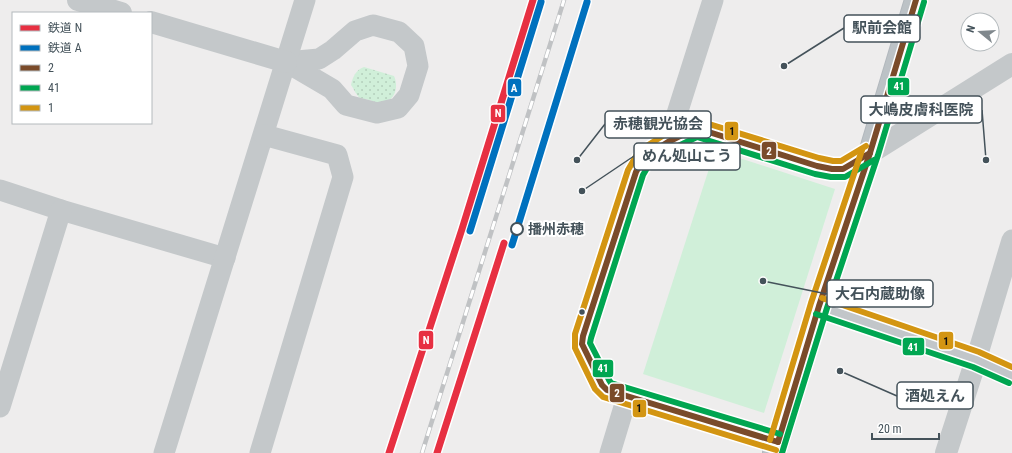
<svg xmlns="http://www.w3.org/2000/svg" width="1012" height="453" font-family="'Roboto Condensed','Noto Sans JP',sans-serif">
	<defs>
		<pattern id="grass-dots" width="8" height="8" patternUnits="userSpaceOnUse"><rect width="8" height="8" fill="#d0efd9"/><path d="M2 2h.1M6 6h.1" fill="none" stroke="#b4cfbc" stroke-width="1.8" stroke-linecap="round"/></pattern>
	</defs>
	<rect width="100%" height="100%" fill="#eeeded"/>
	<!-- grass -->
	<path fill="url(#grass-dots)" d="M 364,67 L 394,76 C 399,87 395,101 382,103 C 378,103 373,101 369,100 C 366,99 363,99 360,98 C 356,95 354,89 351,85 C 353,76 356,70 364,67 Z"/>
	<!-- park -->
	<polygon fill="#d0efd9" points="715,150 835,189 764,413 643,374"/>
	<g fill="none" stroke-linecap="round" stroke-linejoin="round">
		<!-- trunk casing -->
		<g stroke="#b2b8bd" stroke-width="24">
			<polyline id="trunk" points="774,453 819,306 870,153 916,0"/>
		</g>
		<!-- minor -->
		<g stroke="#c4c8ca" stroke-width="21">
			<polygon points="373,25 399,32 414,46 418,66 409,95 398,108 377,113 346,105 332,89 286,62 319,59 333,50 355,31"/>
			<polyline points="668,142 713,0"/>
			<polyline points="0,190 61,210 225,258"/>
			<polyline points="976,360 1012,240"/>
			<polyline points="0,407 61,210"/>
			<polyline points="164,453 305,0"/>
			<polyline points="260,453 343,177 337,155 264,135"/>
			<polyline points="610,453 627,397"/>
		</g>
		<!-- tertiary -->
		<g stroke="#c4c8ca" stroke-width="22">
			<polyline points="78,0 121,13"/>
			<polyline points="151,22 286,62"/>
			<polyline points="870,153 1012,64"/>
			<polyline points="946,453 976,360"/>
		</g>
		<!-- primary -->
		<polyline stroke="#c2c6c9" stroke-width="22" points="819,306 976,360 1012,376"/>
		<!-- trunk -->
		<use href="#trunk" stroke="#bcc2c6" stroke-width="22"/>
		<!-- rail casing -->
		<g stroke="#c0c2c4" stroke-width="4.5">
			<polyline id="rail" points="422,453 564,0"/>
		</g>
		<!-- rail -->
		<use href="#rail" stroke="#fff" stroke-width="3" stroke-dasharray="9" stroke-linecap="butt"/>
		<!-- bus-1 casing -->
		<g stroke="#fff" stroke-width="9">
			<g id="bus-1">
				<polyline points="778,442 607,390 602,385 582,344 583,336 636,172 644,157 668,142 696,128 817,166 832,169 843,169 870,153"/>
				<polyline points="778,442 819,306 870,153 916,0"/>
			</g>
		</g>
		<!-- bus-2 casing -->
		<g stroke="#fff" stroke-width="9">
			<g id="bus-2">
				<polyline points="816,314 973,367 1009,383"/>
				<polyline points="780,434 611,383 609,380 590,343 591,338 643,175 650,163 672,149 697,137 815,174 831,177 845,177 874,160"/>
				<polyline points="782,453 827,308 878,155 924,2"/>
			</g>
		</g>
		<!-- bus-3 casing -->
		<g stroke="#fff" stroke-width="9">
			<g id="bus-3">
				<polyline points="822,298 979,352 1012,367"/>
				<polyline points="770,440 811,303 862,150"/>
				<polyline points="776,450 603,397 595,389 575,348 575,334 628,170 639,151 664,135 696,120 819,158 833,161 841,161 866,146"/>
			</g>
		</g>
		<!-- bus-1 -->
		<use href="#bus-1" stroke="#7a4b2a" stroke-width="6"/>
		<!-- bus-2 -->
		<use href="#bus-2" stroke="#00a651" stroke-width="6"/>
		<!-- bus-3 -->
		<use href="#bus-3" stroke="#d39512" stroke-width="6"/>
		<!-- rail-1 casing -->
		<g stroke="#fff" stroke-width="10">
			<g id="rail-1">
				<polyline points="389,453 462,229 533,0"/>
				<polyline points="437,453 504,243"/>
			</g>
		</g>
		<!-- rail-2 casing -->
		<g stroke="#fff" stroke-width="10">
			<g id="rail-2">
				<polyline points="470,231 541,2"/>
				<polyline points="512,245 587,2"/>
			</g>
		</g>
		<!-- rail-1 -->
		<use href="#rail-1" stroke="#e73042" stroke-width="7"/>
		<!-- rail-2 -->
		<use href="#rail-2" stroke="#0071be" stroke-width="7"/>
	</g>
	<!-- markers -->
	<circle fill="#fff" stroke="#44525a" stroke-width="2" cx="517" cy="229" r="6"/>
	<circle fill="#44525a" stroke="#fff" stroke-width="1.5" cx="582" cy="312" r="3.5"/>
	<g text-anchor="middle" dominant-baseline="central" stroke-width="4" stroke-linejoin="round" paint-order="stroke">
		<!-- stop labels -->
		<g font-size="14" font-weight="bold" fill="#44525a" stroke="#fff" text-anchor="start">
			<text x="528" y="229">播州赤穂</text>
		</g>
	</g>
	<!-- callouts -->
	<path fill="none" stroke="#44525a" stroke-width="1.5" d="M784 66L844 28M986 160L982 110M577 160L605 124M582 191L634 156M763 281L827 294M840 371L897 396"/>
	<g fill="#44525a" stroke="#fff" stroke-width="1.5">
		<circle cx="784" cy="66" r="4"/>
		<circle cx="986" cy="160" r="4"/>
		<circle cx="577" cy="160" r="4"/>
		<circle cx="582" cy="191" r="4"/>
		<circle cx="763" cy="281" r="4"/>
		<circle cx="840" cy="371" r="4"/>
	</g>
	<g fill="#fff" stroke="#44525a" stroke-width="1.5">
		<rect x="844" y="15" width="76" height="27" rx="4"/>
		<rect x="861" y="96" width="121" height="27" rx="4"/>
		<rect x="605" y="111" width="106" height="27" rx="4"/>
		<rect x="634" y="143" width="106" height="27" rx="4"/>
		<rect x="827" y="280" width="106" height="27" rx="4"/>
		<rect x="897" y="382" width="76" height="27" rx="4"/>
	</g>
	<g font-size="15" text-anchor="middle" font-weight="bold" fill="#44525a">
		<text x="882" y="33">駅前会館</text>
		<text x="921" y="115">大嶋皮膚科医院</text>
		<text x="658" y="129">赤穂観光協会</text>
		<text x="687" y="161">めん処山こう</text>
		<text x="880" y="299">大石内蔵助像</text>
		<text x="935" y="401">酒処えん</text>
	</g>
	<g stroke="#fff" stroke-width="1.5">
		<rect x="887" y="77" width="23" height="19" rx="4" fill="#00a651"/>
		<rect x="507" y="78" width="15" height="19" rx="4" fill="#0071be"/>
		<rect x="490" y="104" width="16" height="19" rx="4" fill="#e73042"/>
		<rect x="724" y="121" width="15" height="20" rx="4" fill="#d39512"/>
		<rect x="761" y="141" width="16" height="19" rx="4" fill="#7a4b2a"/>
		<rect x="418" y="330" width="16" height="20" rx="4" fill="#e73042"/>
		<rect x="938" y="331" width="16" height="19" rx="4" fill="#d39512"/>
		<rect x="902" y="337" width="23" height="19" rx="4" fill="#00a651"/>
		<rect x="592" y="359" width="22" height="19" rx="4" fill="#00a651"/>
		<rect x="609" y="383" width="16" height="20" rx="4" fill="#7a4b2a"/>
		<rect x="632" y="399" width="15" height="19" rx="4" fill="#d39512"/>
	</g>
	<g font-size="11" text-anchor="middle" font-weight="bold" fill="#fff">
		<text x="899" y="90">41</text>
		<text x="514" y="92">A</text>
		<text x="498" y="117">N</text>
		<text x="769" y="155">2</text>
		<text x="426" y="344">N</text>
		<text x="913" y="351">41</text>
		<text x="603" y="372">41</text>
		<text x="617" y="397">2</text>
	</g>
	<g font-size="11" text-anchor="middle" font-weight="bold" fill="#111">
		<text x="732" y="135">1</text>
		<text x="946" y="345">1</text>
		<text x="639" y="412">1</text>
	</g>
	<!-- legend -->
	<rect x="12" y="12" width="140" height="112" fill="#ffffff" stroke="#b4babd"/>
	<rect x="20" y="25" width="20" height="6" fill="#e73042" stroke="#b4babd"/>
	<text x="48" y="32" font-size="12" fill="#44525a">鉄道 N</text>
	<rect x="20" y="45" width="20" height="6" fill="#0071be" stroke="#b4babd"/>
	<text x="48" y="52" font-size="12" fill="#44525a">鉄道 A</text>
	<rect x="20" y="65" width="20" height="6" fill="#7a4b2a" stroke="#b4babd"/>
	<text x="48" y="72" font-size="12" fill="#44525a">2</text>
	<rect x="20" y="85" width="20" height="6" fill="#00a651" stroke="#b4babd"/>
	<text x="48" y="92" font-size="12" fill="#44525a">41</text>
	<rect x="20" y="105" width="20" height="6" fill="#d39512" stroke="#b4babd"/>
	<text x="48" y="112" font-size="12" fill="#44525a">1</text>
	<!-- north arrow -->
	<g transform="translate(980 32) rotate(288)"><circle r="19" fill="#ffffff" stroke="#b4babd"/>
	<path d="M0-3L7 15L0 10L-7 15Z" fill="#80888d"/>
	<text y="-6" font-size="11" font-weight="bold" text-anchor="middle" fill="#44525a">N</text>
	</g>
	<!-- scale -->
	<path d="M872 433v6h67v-6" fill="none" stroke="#44525a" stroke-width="2"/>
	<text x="878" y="433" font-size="12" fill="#44525a" stroke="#ffffff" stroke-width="3" paint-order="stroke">20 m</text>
</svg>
